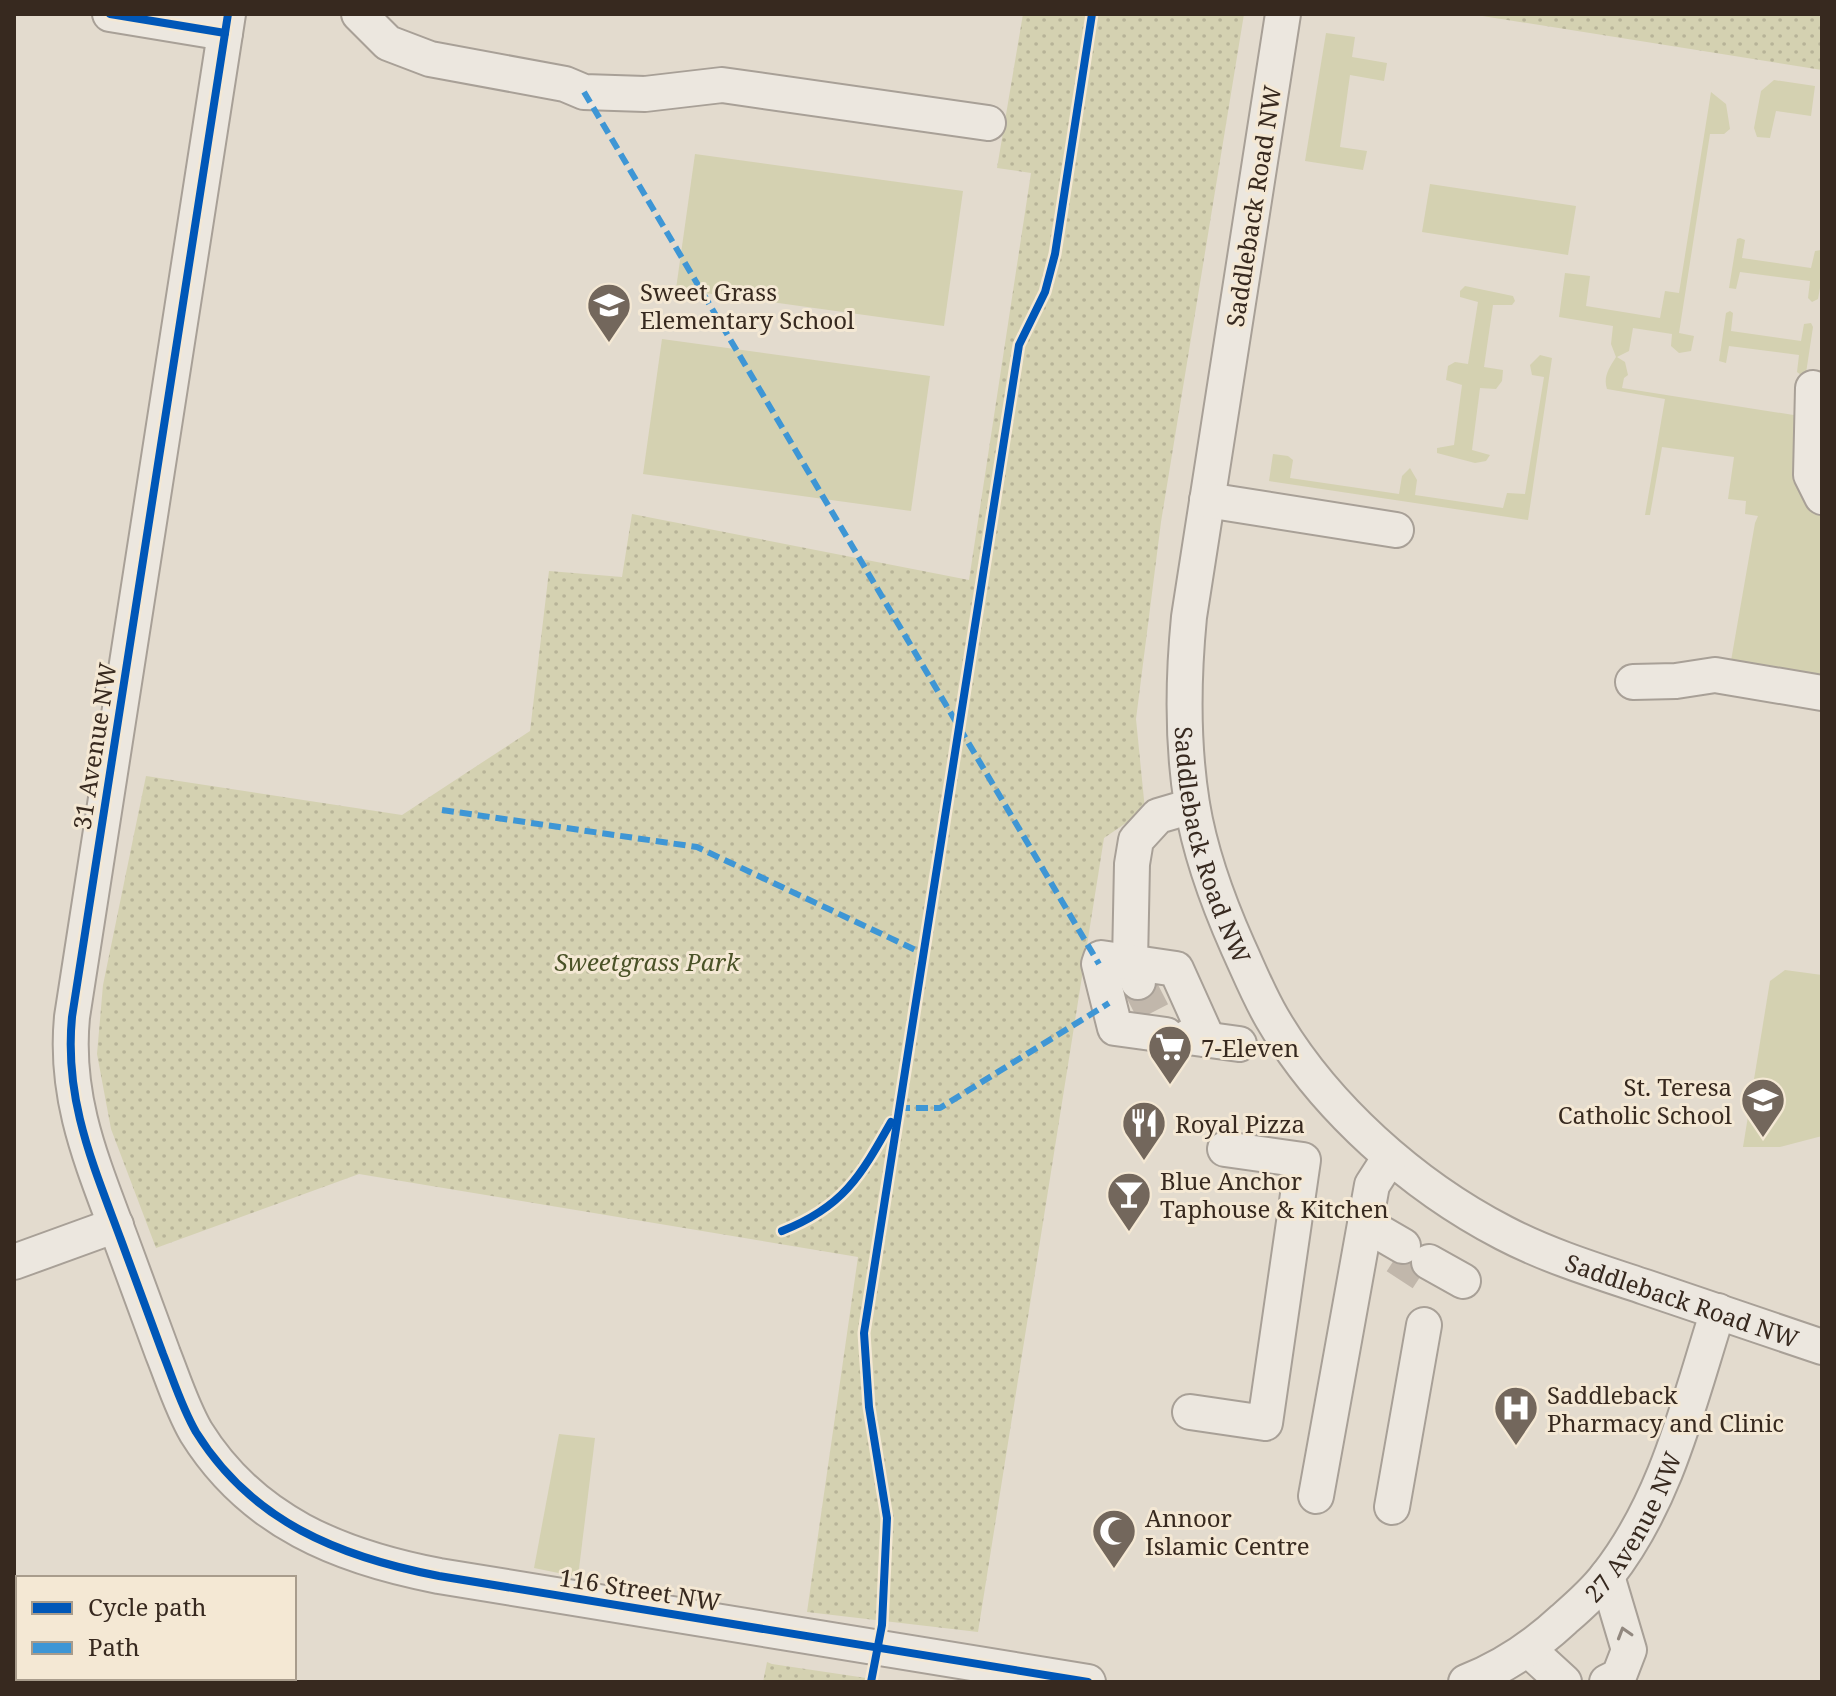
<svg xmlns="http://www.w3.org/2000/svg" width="1836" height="1696" font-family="'Noto Serif',serif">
	<defs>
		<pattern id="park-dots" width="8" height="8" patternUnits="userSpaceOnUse" patternTransform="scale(2)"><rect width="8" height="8" fill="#d4d1b1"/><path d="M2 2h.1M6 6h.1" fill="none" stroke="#b7b398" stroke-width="1.8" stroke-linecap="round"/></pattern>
	</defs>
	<rect width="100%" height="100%" fill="#e3dbce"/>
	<!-- grass -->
	<g fill="#d4d1b1">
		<polygon points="1326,33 1355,37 1352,57 1387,63 1384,81 1350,75 1340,147 1367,151 1363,170 1305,161"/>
		<polygon points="1774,80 1815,86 1811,116 1776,111 1770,138 1757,137 1754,128 1761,91"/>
		<path d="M 1711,92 L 1726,104 L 1730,129 L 1724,134 L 1710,134 L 1679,333 L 1694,336 L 1691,351 L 1679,353 L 1671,346 L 1672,334 L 1633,328 L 1629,351 L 1617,357 L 1625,362 L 1628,375 L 1624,378 L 1622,388 L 1806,417 L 1822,425 L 1822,693 L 1728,678 L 1755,523 L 1758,516 L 1745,514 L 1746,501 L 1728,499 L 1734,457 L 1662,447 L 1650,515 L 1645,515 L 1665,399 L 1607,389 C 1603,377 1609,368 1616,357 L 1611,344 L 1613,326 L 1559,317 L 1565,273 L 1590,276 L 1586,306 L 1660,318 L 1665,291 L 1679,293 Z"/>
		<polygon points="695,154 963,191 944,326 676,289"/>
		<polygon points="1430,184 1576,206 1568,255 1422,232"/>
		<polygon points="1740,238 1745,240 1742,258 1811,268 1815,251 1821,250 1822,277 1818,299 1812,302 1808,298 1810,281 1740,272 1736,289 1729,288 1737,239"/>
		<polygon points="1465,286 1513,296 1515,301 1512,305 1493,305 1484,367 1503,370 1502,381 1496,389 1480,388 1472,450 1490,455 1486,461 1475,463 1437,453 1437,448 1454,445 1462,385 1446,380 1448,366 1455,362 1468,364 1478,302 1460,297 1460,291"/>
		<polygon points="1730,311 1733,313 1731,331 1801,341 1804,324 1811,323 1813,327 1806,373 1801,375 1797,372 1799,355 1729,346 1726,363 1719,361 1726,313"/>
		<polygon points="662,339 930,376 911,511 643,474"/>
		<polygon points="1540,355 1552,358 1528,520 1269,481 1273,454 1288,456 1293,460 1290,478 1399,494 1402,476 1410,468 1417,480 1415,495 1503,508 1507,493 1525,494 1544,377 1532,375 1530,365"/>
		<polygon points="1785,970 1822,975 1822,1136 1780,1147 1743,1147 1770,981"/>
		<polygon points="559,1434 595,1438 578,1577 534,1568"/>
	</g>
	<!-- park -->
	<g fill="url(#park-dots)">
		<polygon points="1023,14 1244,14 1161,522 1136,719 1145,810 1104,838 978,1632 807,1612 858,1257 359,1174 156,1248 111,1129 97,1054 103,985 146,776 402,815 530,731 549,571 622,577 632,514 969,580 1031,173 997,168"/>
		<polygon points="1470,14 1822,14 1822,70"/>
		<polygon points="767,1662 772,1664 893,1682 763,1682"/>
	</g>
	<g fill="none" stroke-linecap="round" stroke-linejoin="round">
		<!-- minor-tunnel -->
		<g stroke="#c1b7ab" stroke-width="34" stroke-dasharray="34 17" stroke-linecap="butt">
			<polyline points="1138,983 1153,1012"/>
			<polyline points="1396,1257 1422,1274"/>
		</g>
		<!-- minor casing -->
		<g stroke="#a8a097" stroke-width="38">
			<g id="minor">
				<polyline points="110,14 225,33"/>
				<path d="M 228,14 L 72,1017 C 64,1100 93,1164 121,1240 C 135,1278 149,1316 163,1354 C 173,1379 182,1408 196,1432 C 252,1522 340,1557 439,1576 L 1088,1682"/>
				<polyline points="359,14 388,43 430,59 565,84 584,92 645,94 722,85 988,123"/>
				<path id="s1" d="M 1283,14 L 1189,617 C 1183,679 1182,742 1192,804 C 1200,853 1218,902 1238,947 C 1249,971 1259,996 1272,1018 C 1324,1107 1413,1186 1504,1233 C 1548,1256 1597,1271 1645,1287 C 1704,1307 1763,1327 1822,1347"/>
				<polyline points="1813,388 1811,475 1822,497"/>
				<polyline points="1207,500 1396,530"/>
				<polyline points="1633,682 1676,681 1715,675 1822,693"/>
				<polyline points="1138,982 1130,962 1132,864 1136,840 1158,816 1192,806"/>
				<polyline points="1166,1035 1115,1028 1099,964 1101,958 1176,969 1208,1040"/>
				<polyline points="1188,1037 1239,1044"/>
				<polyline points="1365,1224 1403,1246"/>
				<polyline points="14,1262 116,1225"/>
				<polyline points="1429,1262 1463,1281"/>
				<polyline points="1190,1412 1265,1423 1303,1160 1225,1149"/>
				<polyline points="1316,1496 1372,1185 1390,1157"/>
				<polyline points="1392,1507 1424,1325"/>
				<polyline points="1607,1576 1629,1650 1619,1676 1607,1682"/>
				<polyline points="1528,1649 1564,1682"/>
				<path id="s2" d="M 1466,1682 C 1502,1668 1536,1645 1564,1619 C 1579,1606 1595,1592 1607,1576 C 1667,1500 1689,1401 1718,1311"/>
			</g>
		</g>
		<!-- minor -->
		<use href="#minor" stroke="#ece7df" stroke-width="34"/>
		<!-- quiet -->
		<g stroke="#3e96d5" stroke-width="6" stroke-dasharray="12 6" stroke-linecap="butt">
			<polyline points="584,92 1099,964"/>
			<polyline points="442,810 697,847 922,953"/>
			<polyline points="898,1108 940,1108 1109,1003"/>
		</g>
		<!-- cycleway casing -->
		<g stroke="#f4e8d4" stroke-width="13">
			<g id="cycleway">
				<polyline points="110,14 225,33"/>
				<path d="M 228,14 L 72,1017 C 64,1100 93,1164 121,1240 C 135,1278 149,1316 163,1354 C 173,1379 182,1408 196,1432 C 252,1522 340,1557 439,1576 L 1088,1682"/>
				<path d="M 782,1231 C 843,1207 860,1177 891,1122"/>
				<polyline points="871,1682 882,1625 887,1518 869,1407 864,1333 1019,345 1045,292 1055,254 1092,14"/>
			</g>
		</g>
		<!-- cycleway -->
		<use href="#cycleway" stroke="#0057b8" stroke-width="8"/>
	</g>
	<!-- one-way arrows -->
	<defs><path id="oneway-chevron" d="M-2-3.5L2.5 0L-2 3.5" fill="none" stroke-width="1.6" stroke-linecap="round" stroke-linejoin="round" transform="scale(2)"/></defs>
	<use stroke="#92887f" href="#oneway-chevron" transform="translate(1624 1633) rotate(-107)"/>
	<!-- icons -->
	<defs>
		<g id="school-pin" transform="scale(2.3)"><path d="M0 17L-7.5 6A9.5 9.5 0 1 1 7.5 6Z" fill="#73675c" stroke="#f4e8d4"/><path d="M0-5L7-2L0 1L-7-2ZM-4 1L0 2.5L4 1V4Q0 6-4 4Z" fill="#fff"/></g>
		<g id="supermarket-pin" transform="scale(2.3)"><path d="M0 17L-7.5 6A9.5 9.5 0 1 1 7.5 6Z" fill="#73675c" stroke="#f4e8d4"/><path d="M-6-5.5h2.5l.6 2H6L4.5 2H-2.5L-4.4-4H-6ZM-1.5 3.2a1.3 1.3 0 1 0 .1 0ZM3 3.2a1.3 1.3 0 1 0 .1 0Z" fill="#fff"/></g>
		<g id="restaurant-pin" transform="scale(2.3)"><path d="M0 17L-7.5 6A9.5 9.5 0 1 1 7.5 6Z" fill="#73675c" stroke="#f4e8d4"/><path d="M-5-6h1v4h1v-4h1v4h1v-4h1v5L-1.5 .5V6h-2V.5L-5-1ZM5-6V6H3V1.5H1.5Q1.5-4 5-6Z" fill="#fff"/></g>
		<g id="bar-pin" transform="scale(2.3)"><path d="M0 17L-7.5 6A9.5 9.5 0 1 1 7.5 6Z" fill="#73675c" stroke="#f4e8d4"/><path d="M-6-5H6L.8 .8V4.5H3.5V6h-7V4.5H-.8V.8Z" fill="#fff"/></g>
		<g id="hospital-pin" transform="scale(2.3)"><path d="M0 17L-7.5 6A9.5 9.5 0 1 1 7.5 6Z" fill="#73675c" stroke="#f4e8d4"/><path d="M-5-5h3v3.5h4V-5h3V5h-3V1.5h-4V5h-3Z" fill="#fff"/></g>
		<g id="mosque-pin" transform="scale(2.3)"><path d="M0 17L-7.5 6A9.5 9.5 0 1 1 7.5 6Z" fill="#73675c" stroke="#f4e8d4"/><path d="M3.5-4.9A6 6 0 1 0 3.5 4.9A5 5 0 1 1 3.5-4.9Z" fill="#fff"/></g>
	</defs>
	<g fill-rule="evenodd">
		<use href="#school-pin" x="609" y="305"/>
		<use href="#supermarket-pin" x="1170" y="1047"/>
		<use href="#school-pin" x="1763" y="1100"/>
		<use href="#restaurant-pin" x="1144" y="1123"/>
		<use href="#bar-pin" x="1129" y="1194"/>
		<use href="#hospital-pin" x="1516" y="1408"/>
		<use href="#mosque-pin" x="1114" y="1531"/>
	</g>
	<g text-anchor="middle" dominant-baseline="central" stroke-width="6" stroke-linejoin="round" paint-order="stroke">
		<!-- street labels -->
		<g font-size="24" fill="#37291f" stroke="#f4e8d4">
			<text transform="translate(1253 206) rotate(-81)">Saddleback Road NW</text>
			<text transform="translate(94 746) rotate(-81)">31 Avenue NW</text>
			<text stroke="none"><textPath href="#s1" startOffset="842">Saddleback Road NW</textPath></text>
			<text stroke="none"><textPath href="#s1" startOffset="1538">Saddleback Road NW</textPath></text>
			<text stroke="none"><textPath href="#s2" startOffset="234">27 Avenue NW</textPath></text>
			<text transform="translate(640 1589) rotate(9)">116 Street NW</text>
		</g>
		<!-- poi labels -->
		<g font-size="24" fill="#37291f" stroke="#f4e8d4" text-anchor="start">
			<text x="640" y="291">Sweet Grass<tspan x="640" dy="28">Elementary School</tspan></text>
			<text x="1201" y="1047">7-Eleven</text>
			<text x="1732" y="1086" text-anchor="end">St. Teresa<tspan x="1732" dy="28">Catholic School</tspan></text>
			<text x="1175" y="1123">Royal Pizza</text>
			<text x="1160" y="1180">Blue Anchor<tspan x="1160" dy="28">Taphouse &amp; Kitchen</tspan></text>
			<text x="1547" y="1394">Saddleback<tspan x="1547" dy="28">Pharmacy and Clinic</tspan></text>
			<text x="1145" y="1517">Annoor<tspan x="1145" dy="28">Islamic Centre</tspan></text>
		</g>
		<!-- park labels -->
		<g font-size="24" font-style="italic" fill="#4a5227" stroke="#f4e8d4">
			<text x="647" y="961">Sweetgrass Park</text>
		</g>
	</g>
	<!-- border -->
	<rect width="1836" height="1696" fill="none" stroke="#37291f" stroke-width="32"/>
	<!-- legend -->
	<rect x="16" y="1576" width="280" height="104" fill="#f4e8d4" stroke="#a89c8c" stroke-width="2"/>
	<rect x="32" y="1602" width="40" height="12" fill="#0057b8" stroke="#a89c8c" stroke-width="2"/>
	<text x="88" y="1616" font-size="24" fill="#37291f">Cycle path</text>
	<rect x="32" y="1642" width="40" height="12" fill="#3e96d5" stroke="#a89c8c" stroke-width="2"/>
	<text x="88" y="1656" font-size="24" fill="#37291f">Path</text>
</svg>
